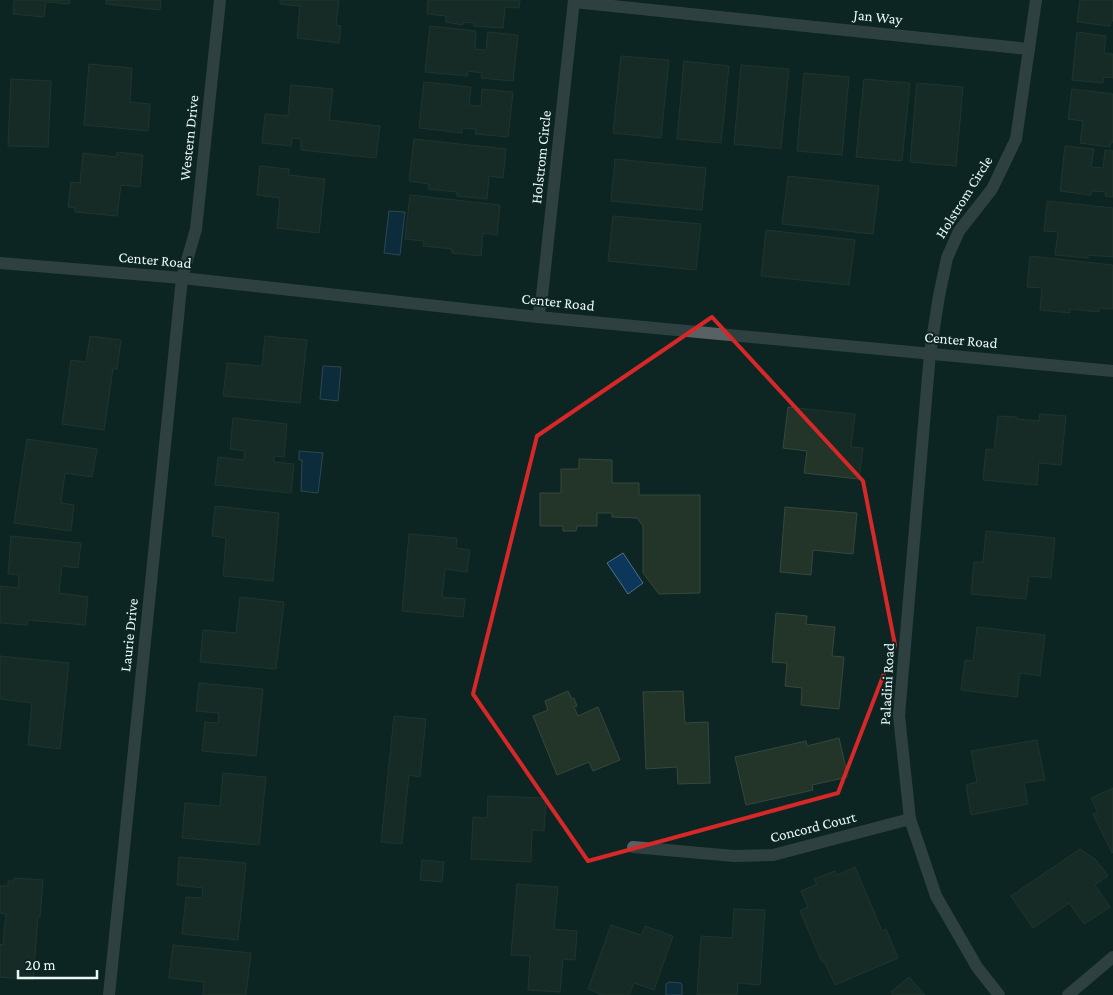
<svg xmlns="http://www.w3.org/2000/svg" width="1113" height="995" font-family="'Crimson Pro',serif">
	<rect width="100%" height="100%" fill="#0d2523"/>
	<!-- water -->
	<g fill="#0d365b" stroke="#4f708a">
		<polygon points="389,211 405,212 400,255 384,253"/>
		<polygon points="323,366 341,367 338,401 320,399"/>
		<polygon points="299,451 323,453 318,493 301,491 302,460 299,460"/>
		<polygon points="623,553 643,583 628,594 607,563"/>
		<polygon points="669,982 681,983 682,985 682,995 666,995 666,984"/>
	</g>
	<!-- building -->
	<g fill="#233429" stroke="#36483c">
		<polygon points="14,0 70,0 69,4 46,2 44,17 13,14"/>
		<polygon points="106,0 161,0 160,10 106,4"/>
		<polygon points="280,0 339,0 336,25 341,26 339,43 297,38 300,6 280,4"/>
		<polygon points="428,0 520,0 519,8 505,7 503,28 474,26 474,23 463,22 463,25 446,22 446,16 427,14"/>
		<polygon points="1080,0 1113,0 1113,21 1111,21 1110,26 1077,22"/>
		<polygon points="430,26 476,31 475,49 486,50 488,32 518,35 513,81 481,78 482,73 468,71 467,76 425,72"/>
		<polygon points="1077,32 1106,36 1104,53 1113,54 1113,78 1104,77 1103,83 1072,80"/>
		<polygon points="621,56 669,60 661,138 613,133"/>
		<polygon points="684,61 729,66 721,143 677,139"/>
		<polygon points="89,64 132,68 130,102 150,104 148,131 84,125"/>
		<polygon points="741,65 789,69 781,149 734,144"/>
		<polygon points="804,73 849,77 842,155 797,151"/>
		<polygon points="11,79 51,81 48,147 8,146"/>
		<polygon points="864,79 910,83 902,161 856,157"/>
		<polygon points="424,82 471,87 469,105 481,106 482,89 513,92 508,137 475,134 476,129 462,128 462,133 419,128"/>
		<polygon points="917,83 963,87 956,166 910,162"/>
		<polygon points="291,85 333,89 329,120 380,126 376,158 301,150 301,139 292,138 291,146 262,143 265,114 288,116"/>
		<polygon points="1072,89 1113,94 1113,143 1111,142 1110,147 1080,143 1083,121 1068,119"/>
		<polygon points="414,139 506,149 503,178 489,176 487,199 457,196 457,192 428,189 429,184 409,181"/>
		<polygon points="1065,146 1094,149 1091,167 1103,168 1105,150 1113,151 1113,197 1105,196 1106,192 1092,191 1091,195 1060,191"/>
		<polygon points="117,152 143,155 140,187 121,185 117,216 75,212 75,208 68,207 71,182 80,183 83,153 116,157"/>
		<polygon points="615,159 706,168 702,210 611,201"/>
		<polygon points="260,166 289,169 288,175 325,179 319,233 277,228 280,198 257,195"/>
		<polygon points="788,176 879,186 873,234 782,224"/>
		<polygon points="410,195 500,205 497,235 483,233 481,256 452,253 452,249 423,246 424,241 405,239"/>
		<polygon points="1047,201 1113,208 1113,257 1088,255 1088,258 1055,255 1058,232 1044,231"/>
		<polygon points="613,216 701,224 696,270 608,261"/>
		<polygon points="766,230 855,240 849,285 761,276"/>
		<polygon points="1030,256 1113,265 1113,309 1099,308 1099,312 1070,309 1070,313 1040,310 1042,288 1027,287"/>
		<polygon points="90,336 121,340 117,369 113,369 104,430 62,424 71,360 86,362"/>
		<polygon points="265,336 307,340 300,403 223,396 227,363 262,366"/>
		<polygon points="788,407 855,414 851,447 863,448 859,479 804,473 807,451 783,448"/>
		<polygon points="1040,414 1066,416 1061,465 1039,463 1037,485 983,480 986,449 994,450 998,416 1017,417 1017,419 1039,421"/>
		<polygon points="233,418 287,424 284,457 274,456 274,462 294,464 291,493 215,485 218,457 244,460 245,451 230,449"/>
		<polygon points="27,439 97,449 92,477 65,473 61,503 74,505 71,531 14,523"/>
		<polygon points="579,459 612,460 612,483 639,483 639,495 700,495 700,593 659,594 643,573 643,526 637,518 612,517 612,513 597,513 597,526 577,526 576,531 563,531 563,526 540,526 540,493 561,493 561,469 579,469"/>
		<polygon points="215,506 279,513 273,581 223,576 226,538 212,536"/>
		<polygon points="785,507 857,513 853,554 813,550 811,575 780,572"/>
		<polygon points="986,531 1055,538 1051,578 1029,576 1026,599 971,594 974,562 983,562"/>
		<polygon points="409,534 457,538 456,548 470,550 467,572 445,569 442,597 465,599 463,617 402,611"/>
		<polygon points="11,536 81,543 78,568 62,566 59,593 88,597 85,625 28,620 27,625 0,623 0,586 18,588 19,575 8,574"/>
		<polygon points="240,597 284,602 276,669 200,662 203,630 236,633"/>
		<polygon points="776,613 807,616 806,624 835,627 832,656 844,657 839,709 801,705 802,688 785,686 787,663 772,662"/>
		<polygon points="977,627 1045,635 1040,676 1020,673 1017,697 961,690 965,660 973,661"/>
		<polygon points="0,656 69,663 60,749 28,745 32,703 0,699"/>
		<polygon points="199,683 263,689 256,756 202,751 205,722 218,723 219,713 196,711"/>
		<polygon points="568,691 572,699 574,698 577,706 574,707 578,716 598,707 620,760 593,771 589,762 557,775 533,716 548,710 545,701"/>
		<polygon points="683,691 685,723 708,722 710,783 678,784 677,767 646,769 643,692"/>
		<polygon points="394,716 426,719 420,777 409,775 402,844 381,842"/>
		<polygon points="839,738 848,777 812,785 813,790 746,805 735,757 806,741 807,746"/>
		<polygon points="1037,740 1045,780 1024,783 1028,804 971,815 966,785 977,782 971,751"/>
		<polygon points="223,773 266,777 259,845 182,838 185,803 220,806"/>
		<polygon points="1113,788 1113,852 1112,853 1093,814 1098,812 1091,798"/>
		<polygon points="488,796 546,798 544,831 532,830 531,862 471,859 473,817 487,818"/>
		<polygon points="1080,849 1096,860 1108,876 1095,885 1110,907 1084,924 1069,903 1033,928 1011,896"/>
		<polygon points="179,857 246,863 238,940 182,934 186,897 202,898 203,888 177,885"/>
		<polygon points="422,860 444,862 442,882 420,880"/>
		<polygon points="855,867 882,931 886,929 898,958 835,985 824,961 822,962 800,911 808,907 801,891 817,884 814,879 835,871 837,875"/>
		<polygon points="14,878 43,880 40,917 38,917 33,980 0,977 0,944 3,945 6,914 0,913 0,886 8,886 8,881 13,881"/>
		<polygon points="517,884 558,887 554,929 577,931 575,960 563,959 560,992 528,990 530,956 511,955"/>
		<polygon points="734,909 765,910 760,985 738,983 737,995 697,995 701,936 732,938"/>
		<polygon points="611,925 641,935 645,926 673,936 654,990 634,983 629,995 600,995 600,994 588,989"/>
		<polygon points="173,945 251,953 246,995 203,995 204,982 169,978"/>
		<polygon points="909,977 925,995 893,995 891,992"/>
	</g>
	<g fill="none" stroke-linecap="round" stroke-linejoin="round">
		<!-- street -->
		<g stroke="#586265" stroke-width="12">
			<polyline points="574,2 1029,49"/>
			<polyline points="0,263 182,278 538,317 1113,371"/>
			<polyline points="538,317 542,296 574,0"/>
			<polyline points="633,847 734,856 773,855 910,819"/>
			<polyline points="109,995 182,278 196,229 220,0"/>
			<polyline points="999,995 977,967 936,896 910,819 899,716 930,353 939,296 947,258 959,231 992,189 1016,139 1036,0"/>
			<polyline points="1068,995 1113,957"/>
		</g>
	</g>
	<!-- marked area -->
	<path d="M0 0H1113V995H0ZM 712,317 L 863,481 L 895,645 L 838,793 L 588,861 L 473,694 L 537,436 Z" fill="#0d2523" fill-opacity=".55" fill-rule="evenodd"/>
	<path fill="none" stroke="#d62828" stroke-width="4" stroke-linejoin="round" d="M 712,317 L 863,481 L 895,645 L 838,793 L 588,861 L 473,694 L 537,436 Z"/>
	<g text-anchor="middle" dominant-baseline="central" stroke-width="4" stroke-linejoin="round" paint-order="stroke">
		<!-- street labels -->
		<g font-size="15" fill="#eaf9f6" stroke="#0d2523">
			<text transform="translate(878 17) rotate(6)">Jan Way</text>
			<text transform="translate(189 138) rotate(-84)">Western Drive</text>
			<text transform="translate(541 157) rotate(-84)">Holstrom Circle</text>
			<text transform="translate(964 197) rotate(-58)">Holstrom Circle</text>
			<text transform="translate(155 260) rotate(5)">Center Road</text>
			<text transform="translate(558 302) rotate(6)">Center Road</text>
			<text transform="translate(961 340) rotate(5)">Center Road</text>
			<text transform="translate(129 635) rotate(-84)">Laurie Drive</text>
			<text transform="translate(887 684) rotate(-87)">Paladini Road</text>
			<text transform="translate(813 827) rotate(-14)">Concord Court</text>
		</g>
	</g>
	<!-- scale -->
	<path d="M18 970v8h79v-8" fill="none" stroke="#eaf9f6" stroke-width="2.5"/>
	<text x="25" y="970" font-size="15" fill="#eaf9f6" stroke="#0d2523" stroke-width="4" paint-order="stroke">20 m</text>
</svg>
